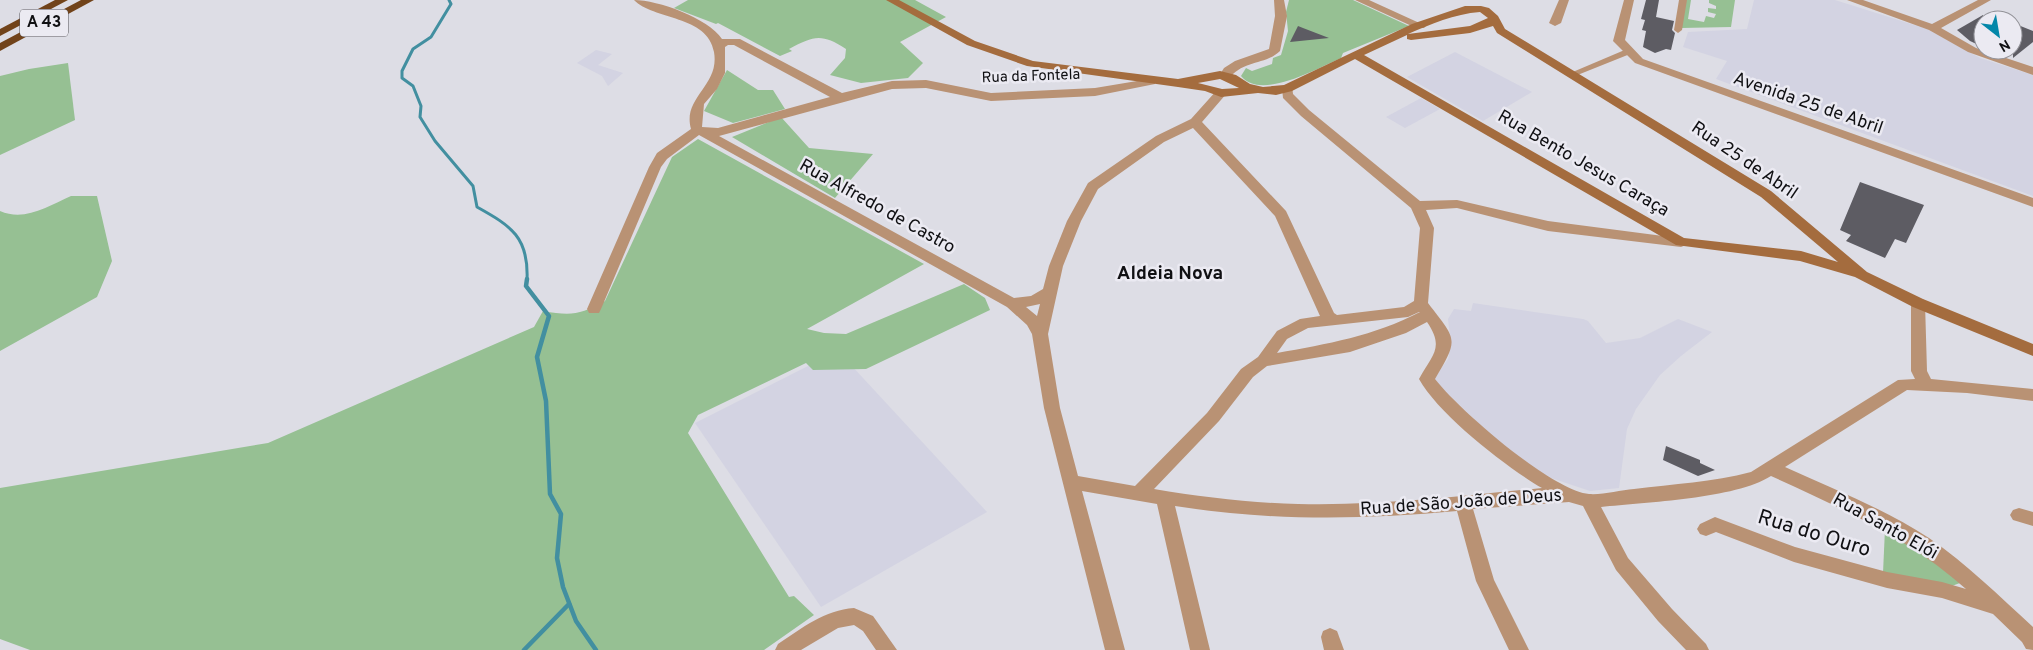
<svg xmlns="http://www.w3.org/2000/svg" width="2033" height="650" font-family="Overpass,sans-serif">
	<rect width="100%" height="100%" fill="#dddde5"/>
	<!-- built -->
	<g fill="#d3d3e2">
		<polygon points="1754,0 1835,0 1927,29 1980,58 2033,75 2033,196 1716,79 1727,61 1683,47 1688,32 1747,29"/>
		<polygon points="596,50 612,54 598,65 623,73 608,86 602,76 577,63"/>
		<polygon points="1455,52 1532,92 1483,121 1407,77"/>
		<polygon points="1421,98 1440,109 1405,128 1386,117"/>
		<polygon points="1473,303 1583,319 1588,321 1606,343 1640,338 1678,319 1712,332 1681,356 1660,375 1636,409 1627,429 1619,488 1590,491 1548,477 1530,467 1491,435 1433,380 1448,359 1451,345 1448,319 1454,309 1471,311"/>
		<polygon points="824,358 851,365 987,512 821,607 695,423"/>
	</g>
	<!-- green -->
	<g fill="#96c093">
		<path d="M 688,0 L 915,0 L 946,17 L 900,42 L 923,63 L 908,78 L 861,83 L 830,75 L 845,58 L 846,49 C 821,33 814,36 789,49 L 792,51 L 780,56 L 718,23 L 716,24 L 674,8 Z"/>
		<path d="M 1289,0 L 1353,0 L 1409,26 L 1343,53 L 1341,58 C 1318,68 1261,101 1241,76 L 1246,68 L 1252,71 L 1272,64 L 1273,58 L 1281,55 L 1288,31 L 1286,12 Z"/>
		<polygon points="1686,0 1691,0 1688,19 1704,22 1706,16 1714,18 1716,14 1708,12 1708,8 1716,9 1716,6 1709,3 1709,0 1735,0 1731,27 1681,28"/>
		<polygon points="68,63 75,120 0,155 0,76 29,69"/>
		<polygon points="727,70 758,90 773,90 785,109 733,123 704,111"/>
		<polygon points="781,117 809,148 873,154 835,198 732,137"/>
		<path d="M 698,139 L 924,264 L 807,329 L 824,333 L 846,334 L 964,284 L 985,298 L 990,310 L 866,369 L 813,370 L 806,363 L 698,415 L 688,433 L 789,597 L 794,596 L 814,615 L 764,650 L 30,650 L 0,639 L 0,488 L 268,443 L 534,327 L 543,311 C 571,316 580,315 605,301 L 672,157 Z"/>
		<path d="M 71,196 L 97,196 L 112,261 L 97,297 L 0,351 L 0,211 C 25,222 48,206 71,196 Z"/>
		<polygon points="1885,529 1928,553 1960,583 1949,587 1883,573"/>
	</g>
	<g fill="none" stroke-linecap="round" stroke-linejoin="round">
		<!-- stream-far1 -->
		<path stroke="#428fa0" stroke-width="3" d="M 449,0 L 451,4 L 431,37 L 413,49 L 402,71 L 402,78 L 413,86 L 421,106 L 420,117 L 435,141 L 473,186 L 477,207 C 511,226 529,237 527,280"/>
		<!-- stream -->
		<g stroke="#428fa0" stroke-width="4.5">
			<polyline points="527,279 526,286 549,316 537,357 546,401 550,494 561,514 557,558 563,587 576,621 596,650"/>
			<polyline points="524,650 569,604"/>
		</g>
	</g>
	<!-- building -->
	<g fill="#5d5c63">
		<polygon points="1646,0 1659,0 1656,17 1674,21 1672,30 1675,33 1671,50 1666,49 1655,53 1643,47 1646,31 1642,30 1645,20 1641,19"/>
		<polygon points="1983,15 1983,47 1970,41 1957,30"/>
		<polygon points="2013,23 2033,31 2033,42 2013,58"/>
		<polygon points="1298,26 1303,28 1329,38 1290,42"/>
		<polygon points="1860,182 1924,205 1906,243 1895,239 1885,258 1846,241 1851,235 1840,230"/>
		<polygon points="1666,446 1700,460 1700,463 1715,470 1698,476 1663,460"/>
	</g>
	<g fill="none" stroke-linecap="round" stroke-linejoin="round">
		<!-- pedestrian -->
		<g fill="#b99274" fill-rule="evenodd">
			<polygon points="1679,0 1687,0 1682,30 1678,33 1674,30"/>
			<polygon points="1627,49 1630,50 1630,54 1575,76 1572,77 1568,74"/>
		</g>
		<!-- minor -->
		<g fill="#b99274" fill-rule="evenodd">
			<path d="M 634,0 C 658,0 708,18 722,39 L 740,39 L 842,93 L 892,81 L 926,80 L 991,93 L 1095,88 L 1155,78 L 1155,84 L 1095,96 L 991,101 L 926,88 L 892,89 L 719,136 L 1014,298 L 1031,296 L 1043,289 L 1049,266 L 1067,221 L 1088,183 L 1156,136 L 1191,119 L 1217,90 L 1221,89 L 1227,93 L 1202,122 L 1286,211 L 1334,313 L 1337,315 L 1404,307 L 1414,301 L 1420,228 L 1411,208 L 1301,116 L 1283,98 L 1282,88 L 1288,84 L 1292,85 L 1293,94 L 1309,110 L 1420,201 L 1457,200 L 1548,221 L 1686,239 L 1688,242 L 1686,245 L 1681,247 L 1548,231 L 1457,208 L 1426,210 L 1434,228 L 1428,303 C 1456,340 1460,337 1435,379 C 1458,409 1552,491 1589,494 C 1603,495 1620,490 1634,489 C 1673,484 1713,482 1751,472 L 1898,380 L 1915,379 L 1911,371 L 1911,303 L 1913,299 L 1923,299 L 1925,303 L 1927,371 L 1931,379 L 2033,389 L 2033,401 L 1967,393 L 1907,390 L 1785,467 C 1833,489 1885,509 1929,538 C 1967,564 1999,596 2033,627 L 2033,650 L 2026,649 L 2022,642 L 1993,614 L 1942,598 L 1887,588 L 1794,562 L 1716,532 L 1706,536 L 1700,534 L 1697,529 L 1700,524 L 1715,517 L 1795,547 L 1887,572 L 1942,582 L 1966,589 C 1909,538 1841,508 1771,476 C 1735,499 1646,502 1601,507 L 1628,558 L 1672,609 L 1706,644 L 1709,650 L 1686,650 L 1658,621 L 1616,570 L 1583,506 L 1569,502 L 1473,509 L 1494,580 L 1529,650 L 1509,650 L 1476,581 L 1457,511 C 1362,520 1269,521 1175,506 L 1210,650 L 1190,650 L 1157,504 L 1082,491 L 1125,650 L 1105,650 L 1044,408 L 1032,334 L 1027,325 L 1007,307 L 699,135 L 667,159 L 661,167 L 601,309 L 599,313 L 589,313 L 587,309 L 649,167 L 657,153 L 691,129 C 682,97 720,86 714,52 C 708,15 653,20 634,0 ZM 728,45 L 734,45 L 830,97 L 718,128 L 702,127 L 704,104 L 717,89 L 725,73 L 725,47 ZM 1193,128 L 1275,216 L 1320,316 L 1300,319 L 1277,331 L 1258,357 L 1241,369 L 1207,413 L 1135,486 L 1078,476 L 1060,408 L 1048,334 L 1063,266 L 1081,221 L 1098,189 L 1164,142 ZM 1040,304 L 1037,316 L 1026,307 ZM 1419,312 L 1420,312 C 1374,336 1327,344 1277,353 L 1287,339 L 1308,328 L 1408,317 ZM 1427,322 C 1445,348 1432,355 1419,379 C 1439,415 1506,467 1542,488 C 1461,496 1380,506 1298,504 C 1250,503 1202,497 1154,489 L 1219,421 L 1253,377 L 1267,366 L 1350,352 L 1406,333 Z"/>
			<path d="M 1274,0 L 1284,0 L 1287,16 L 1280,51 C 1266,65 1242,60 1229,79 L 1221,79 L 1219,76 L 1224,68 L 1235,61 L 1269,49 L 1275,16 Z"/>
			<polygon points="1355,0 1369,0 1426,26 1424,28 1416,28"/>
			<polygon points="1559,0 1569,0 1561,23 1555,26 1549,23"/>
			<polygon points="1624,0 1634,0 1625,40 1643,59 2033,198 2033,207 1635,63 1613,41"/>
			<polygon points="1847,0 1863,0 1932,24 1978,0 1991,0 1941,28 1976,48 2033,67 2033,75 1968,52 1929,30"/>
			<polygon points="2019,508 2033,512 2033,526 2013,520 2010,515 2013,510"/>
			<path d="M 854,608 L 873,616 L 897,650 L 876,650 L 863,631 L 854,625 L 838,628 L 801,650 L 775,650 L 778,644 C 802,628 825,610 854,608 Z"/>
			<polygon points="1330,628 1337,631 1344,650 1324,650 1321,637 1323,631"/>
		</g>
		<!-- secondary -->
		<path fill="#a46c3e" fill-rule="evenodd" d="M 886,0 L 899,0 L 975,41 L 1033,61 L 1178,79 L 1220,71 L 1236,75 L 1250,84 L 1263,87 L 1284,85 L 1412,24 L 1465,6 L 1481,6 L 1489,8 L 1498,16 L 1505,29 L 1771,191 L 1867,272 L 1923,299 L 2033,344 L 2033,356 L 1913,307 L 1855,277 L 1800,261 L 1676,245 L 1355,59 L 1292,91 L 1276,95 L 1258,93 L 1221,97 L 1205,91 L 1178,87 L 1027,66 L 967,45 ZM 1480,12 L 1488,18 L 1470,26 L 1408,34 C 1431,24 1454,14 1480,12 ZM 1493,26 L 1497,33 L 1761,197 L 1838,262 L 1801,251 L 1684,238 L 1364,55 L 1407,35 L 1407,39 L 1411,40 L 1470,33 ZM 1220,79 L 1239,88 L 1222,89 L 1198,83 Z"/>
		<!-- motorway -->
		<g fill="#71431a" fill-rule="evenodd">
			<polygon points="55,0 68,0 0,36 0,29"/>
			<polygon points="81,0 94,0 0,51 0,43"/>
		</g>
	</g>
	<g text-anchor="middle" dominant-baseline="central" stroke-width="5" stroke-linejoin="round" paint-order="stroke">
		<!-- far-street labels -->
		<g font-size="15" fill="#101013" stroke="#ebeaf2">
			<text transform="translate(1031 77) rotate(-2)">Rua da Fontela</text>
		</g>
		<!-- shield labels -->
		<rect fill="#ebeaf2" stroke="#525156" stroke-width="1" x="20" y="9.5" width="48" height="27" rx="4"/>
		<g font-size="16" font-weight="bold" fill="#101013">
			<text x="44" y="23">A 43</text>
		</g>
		<!-- street labels -->
		<g font-size="18" fill="#101013" stroke="#ebeaf2">
			<text transform="translate(1808 104) rotate(19)">Avenida 25 de Abril</text>
			<text transform="translate(1744 161) rotate(34)">Rua 25 de Abril</text>
			<text transform="translate(1583 164) rotate(30)">Rua Bento Jesus Caraça</text>
			<text transform="translate(877 207) rotate(29)">Rua Alfredo de Castro</text>
			<text transform="translate(1461 503) rotate(-4)">Rua de São João de Deus</text>
			<text transform="translate(1885 527) rotate(29)">Rua Santo Elói</text>
		</g>
		<!-- neighbourhood labels -->
		<g font-size="19" font-weight="bold" fill="#101013" stroke="#ebeaf2">
			<text x="1170" y="274">Aldeia Nova</text>
		</g>
		<!-- near-street labels -->
		<g font-size="21" fill="#101013" stroke="#ebeaf2">
			<text transform="translate(1814 534) rotate(17)">Rua do Ouro</text>
		</g>
	</g>
	<!-- north arrow -->
	<g transform="translate(1998 35) rotate(149)"><circle r="24" fill="#ebeaf2" stroke="#939399"/>
	<path d="M0-4L9 19L0 12L-9 19Z" fill="#0387a9"/>
	<text y="-8" font-size="14" font-weight="bold" text-anchor="middle" fill="#101013">N</text>
	</g>
</svg>
